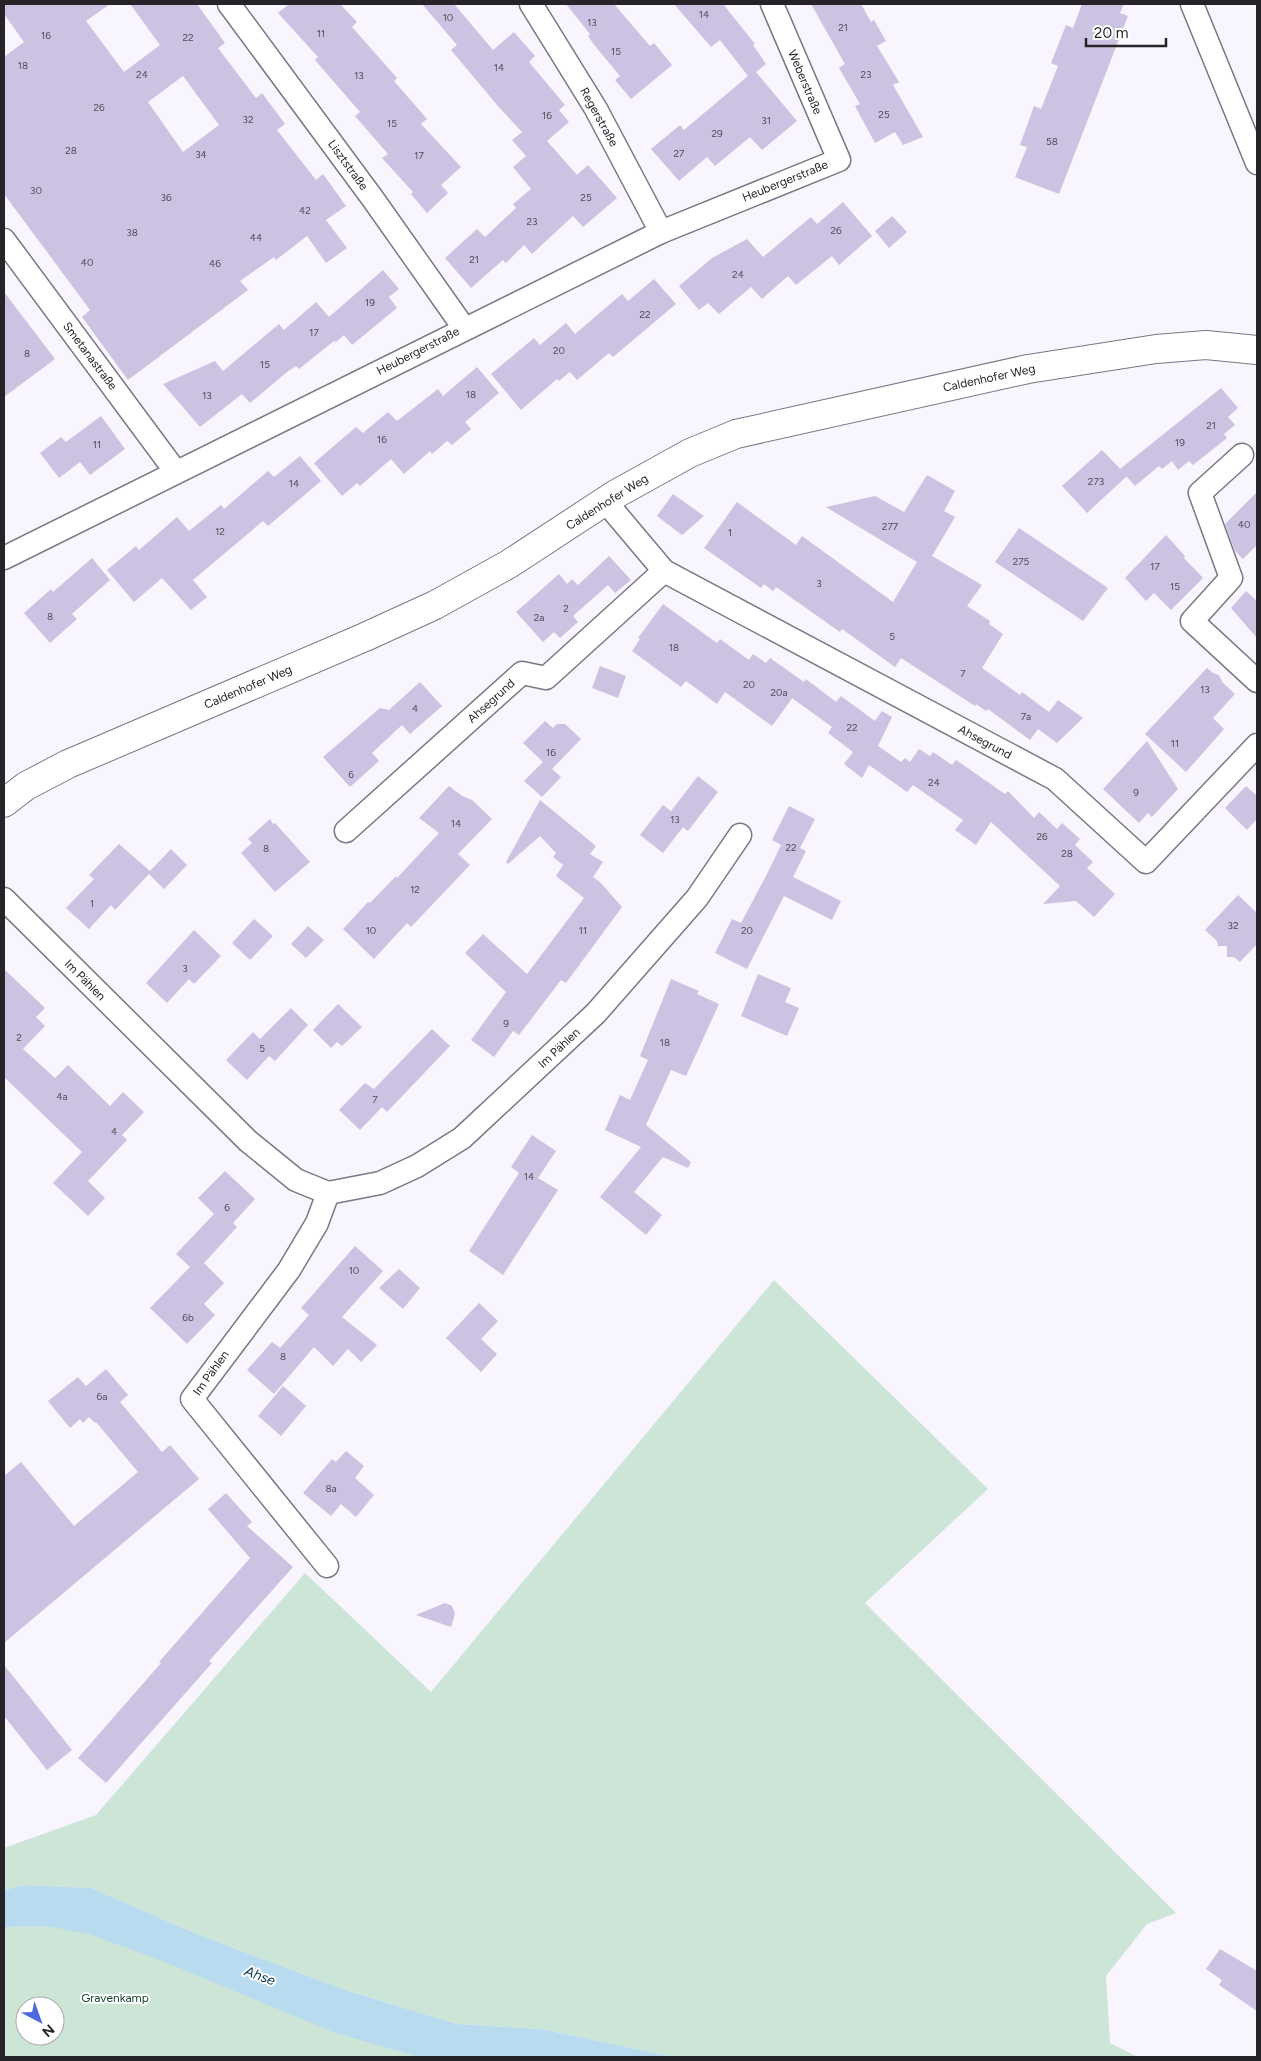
<svg xmlns="http://www.w3.org/2000/svg" width="1261" height="2061" font-family="Figtree,sans-serif">
	<rect width="100%" height="100%" fill="#f8f5fe"/>
	<!-- green -->
	<g fill="#cce5d7" fill-rule="evenodd">
		<polygon points="774,1280 988,1489 865,1603 1176,1913 1147,1924 1106,1976 1110,2043 1138,2057 674,2057 541,2029 457,2024 348,1991 199,1935 91,1888 24,1885 4,1890 4,1848 96,1815 305,1573 431,1692"/>
		<path d="M 46,1926 L 85,1929 L 456,2057 L 4,2057 L 4,1927 ZM 25,2006 L 55,2006 L 55,2036 L 25,2036 Z"/>
	</g>
	<!-- water -->
	<polygon fill="#b8dbef" points="24,1885 91,1888 199,1935 348,1991 457,2024 541,2029 674,2057 419,2057 333,2032 160,1960 89,1934 46,1926 4,1927 4,1890"/>
	<!-- building -->
	<g fill="#ccc3e3" fill-rule="evenodd">
		<path d="M 4,4 L 110,4 L 86,21 L 124,72 L 160,45 L 130,4 L 197,4 L 225,43 L 218,48 L 256,98 L 262,93 L 285,124 L 277,130 L 316,180 L 323,174 L 346,206 L 326,220 L 347,248 L 326,263 L 307,236 L 276,260 L 274,257 L 240,281 L 248,290 L 128,380 L 82,317 L 90,310 L 4,194 L 4,57 L 24,42 L 4,14 ZM 183,76 L 219,125 L 183,152 L 148,102 Z"/>
		<polygon points="289,4 340,4 357,22 352,27 397,78 394,81 427,119 421,124 461,167 441,185 448,193 427,213 411,194 413,192 382,158 388,154 355,116 360,112 315,60 318,57 278,13"/>
		<polygon points="422,4 454,4 493,50 514,32 535,56 529,62 565,105 559,110 569,122 547,141 577,175 588,165 617,198 583,227 573,216 532,254 524,245 506,263 503,260 471,288 445,258 477,229 485,237 516,208 513,204 531,189 513,167 526,156 512,140 522,132 497,105 451,50 457,45"/>
		<polygon points="566,4 614,4 650,46 654,43 672,65 631,99 615,80 620,76 595,46 588,36 590,34"/>
		<polygon points="674,4 723,4 755,44 753,45 766,64 756,72 797,121 762,150 750,137 715,166 707,157 679,181 651,149 680,125 684,130 748,76 720,40 711,47"/>
		<polygon points="811,4 861,4 871,22 874,20 886,41 877,46 899,82 893,85 923,137 903,145 895,132 875,143 855,106 860,104 839,68 845,64"/>
		<polygon points="1082,4 1124,4 1120,13 1128,16 1059,194 1015,177 1027,147 1020,145 1034,106 1041,109 1058,66 1051,63 1066,25 1073,28"/>
		<polygon points="843,202 872,236 839,265 832,256 796,285 788,276 762,299 751,287 719,314 708,303 699,310 679,286 712,258 747,239 763,257 811,217 817,224"/>
		<polygon points="892,216 907,232 889,248 875,231"/>
		<polygon points="383,270 399,289 389,297 397,308 352,345 344,335 336,342 334,341 299,369 296,366 287,372 250,403 242,394 200,427 163,384 215,361 223,371 279,324 284,330 316,302 329,317"/>
		<polygon points="654,279 676,304 613,357 609,353 577,380 570,372 559,381 557,379 521,410 491,374 534,338 540,345 566,323 575,334 622,294 628,301"/>
		<polygon points="4,292 55,359 4,397"/>
		<polygon points="477,367 499,393 465,422 471,429 452,445 447,441 432,454 430,451 404,474 391,459 360,486 357,483 342,496 314,463 356,427 363,433 388,412 397,421 438,389 443,396"/>
		<polygon points="1221,388 1238,408 1228,417 1235,425 1224,434 1227,438 1193,465 1189,461 1178,470 1172,461 1162,469 1159,466 1135,486 1120,469"/>
		<polygon points="101,416 125,449 90,475 80,462 59,478 40,453 61,437 66,442"/>
		<polygon points="1102,450 1127,476 1087,513 1062,486"/>
		<polygon points="300,456 321,481 268,526 263,521 193,580 207,597 191,610 162,578 134,602 107,570 136,546 139,550 177,517 189,531 221,505 224,509 268,471 274,477"/>
		<polygon points="927,475 955,491 944,511 955,517 932,556 982,585 967,606 990,621 989,624 1003,634 982,668 1020,695 1022,692 1049,712 1058,700 1083,718 1057,743 1038,729 1030,740 988,709 986,711 976,704 975,706 901,658 895,667 842,629 840,632 776,587 773,591 764,584 761,588 704,548 737,502 796,545 802,536 893,602 917,562 826,507 875,496 904,512"/>
		<polygon points="1257,492 1257,545 1243,559 1235,551 1225,524"/>
		<polygon points="673,494 704,516 682,535 657,516"/>
		<polygon points="1019,528 1108,588 1083,621 995,562"/>
		<polygon points="1166,535 1185,556 1184,558 1203,578 1171,610 1154,593 1146,601 1125,578"/>
		<polygon points="609,556 631,580 615,593 608,585 573,616 578,622 560,638 554,632 543,642 516,612 559,574 567,584 572,579 578,585"/>
		<polygon points="92,558 110,580 72,614 77,619 50,643 24,613 51,589 53,592"/>
		<polygon points="1246,591 1257,601 1257,638 1231,608"/>
		<polygon points="663,604 717,643 720,639 749,660 753,654 766,663 770,658 804,682 772,726 725,692 717,704 686,681 681,687 632,651 640,639 638,638"/>
		<polygon points="600,666 626,676 618,698 592,688"/>
		<polygon points="1207,668 1213,673 1219,675 1222,682 1235,694 1213,718 1224,729 1186,772 1145,734"/>
		<polygon points="806,679 836,702 841,696 875,721 882,711 892,717 878,746 901,762 905,758 910,762 919,749 930,756 933,752 952,765 956,760 1005,794 1008,791 1034,818 1039,812 1057,829 1062,823 1080,839 1075,845 1093,862 1087,868 1115,894 1094,917 1076,901 1043,904 1060,886 991,822 976,845 955,830 963,820 913,785 907,792 869,765 862,778 844,764 853,752 828,733 832,727 792,698"/>
		<polygon points="420,682 442,706 410,734 402,725 372,753 379,761 350,787 323,757 380,708 389,710"/>
		<polygon points="545,721 553,728 557,724 565,724 581,739 552,769 561,777 542,797 524,781 543,762 523,743"/>
		<polygon points="1147,741 1178,789 1152,817 1148,813 1139,823 1103,789"/>
		<polygon points="698,776 718,792 688,831 683,827 663,853 640,835 663,805 671,811"/>
		<polygon points="449,786 462,796 472,800 492,819 458,854 470,865 411,927 407,923 374,959 343,929 368,902 370,903 396,876 397,878 439,833 419,818"/>
		<polygon points="1246,786 1257,796 1257,819 1247,830 1225,808"/>
		<polygon points="540,800 596,846 590,854 603,862 593,877 600,882 622,907 566,983 561,980 519,1035 513,1031 494,1057 471,1040 506,992 465,953 483,934 527,974 584,898 556,876 563,865 553,857 556,853 540,836 508,864 506,862"/>
		<polygon points="789,806 815,819 800,848 806,851 793,877 841,901 832,920 784,896 747,969 715,953 732,919 741,923 767,874 781,845 772,840"/>
		<polygon points="270,819 273,824 275,823 310,862 275,892 241,853 252,843 248,839"/>
		<polygon points="119,844 150,871 171,849 187,865 164,889 149,874 115,910 111,905 89,929 66,908 94,879 89,875"/>
		<polygon points="1238,895 1257,913 1257,944 1240,962 1234,957 1227,957 1227,946 1218,946 1217,941 1205,930"/>
		<polygon points="254,919 273,936 250,960 232,943"/>
		<polygon points="308,926 324,940 306,958 291,944"/>
		<polygon points="194,930 221,956 194,984 189,979 167,1003 146,983"/>
		<polygon points="4,969 45,1008 36,1017 45,1026 23,1049 55,1078 68,1065 110,1106 123,1092 144,1112 122,1135 127,1140 88,1181 105,1198 88,1216 53,1183 82,1152 4,1077"/>
		<polygon points="758,974 791,988 785,1002 799,1008 787,1036 741,1016"/>
		<polygon points="671,979 699,991 697,994 719,1004 686,1076 671,1070 646,1125 691,1162 688,1168 663,1157 634,1192 662,1215 646,1235 600,1197 641,1147 605,1130 620,1095 630,1100 648,1060 640,1056"/>
		<polygon points="338,1004 362,1027 342,1046 337,1042 331,1048 313,1030"/>
		<polygon points="291,1008 308,1025 275,1061 269,1056 247,1080 226,1060 253,1032 260,1039"/>
		<polygon points="432,1029 450,1046 387,1112 382,1107 360,1130 339,1110 365,1083 374,1089"/>
		<polygon points="532,1135 556,1151 538,1178 558,1190 503,1275 469,1251 519,1173 511,1167"/>
		<polygon points="225,1171 255,1199 233,1223 237,1227 204,1263 224,1283 204,1304 215,1315 187,1344 150,1308 190,1267 176,1254 214,1214 198,1198"/>
		<polygon points="355,1246 383,1271 342,1317 377,1345 361,1362 348,1349 333,1366 314,1347 274,1394 247,1370 272,1342 280,1348 309,1315 301,1308"/>
		<polygon points="399,1269 420,1288 403,1309 379,1288"/>
		<polygon points="479,1303 498,1321 481,1339 497,1354 481,1372 446,1338"/>
		<polygon points="106,1369 128,1395 120,1402 162,1452 170,1445 199,1479 4,1643 4,1476 21,1462 74,1526 138,1472 96,1422 95,1423 89,1417 83,1423 80,1419 70,1428 48,1401 78,1377 86,1386"/>
		<polygon points="283,1386 306,1406 281,1436 258,1416"/>
		<polygon points="346,1451 364,1466 355,1478 374,1495 356,1517 341,1504 331,1516 303,1493 332,1459 336,1462"/>
		<polygon points="226,1493 252,1522 247,1526 293,1567 209,1661 212,1663 106,1783 78,1758 161,1663 159,1662 250,1558 208,1509"/>
		<polygon points="445,1603 452,1606 455,1614 451,1627 416,1615"/>
		<polygon points="4,1665 72,1750 47,1770 4,1716"/>
		<polygon points="1220,1949 1257,1971 1257,2011 1219,1985 1222,1980 1206,1969"/>
	</g>
	<g fill="none" stroke-linecap="round" stroke-linejoin="round">
		<!-- street casing -->
		<g stroke="#7b7783" stroke-width="25">
			<g id="street">
				<polyline points="229,4 373,199 464,328"/>
				<polyline points="531,4 596,109 661,232"/>
				<polyline points="1192,4 1257,163"/>
				<polyline points="4,240 176,472"/>
				<polyline points="1242,455 1200,493 1231,578 1192,621 1257,681"/>
				<polyline points="605,501 664,571 1055,779 1146,862 1257,745"/>
				<polyline points="4,558 661,232 839,160 772,4"/>
				<polyline points="346,831 522,673 546,678 664,571"/>
				<polyline points="4,899 248,1141 296,1180 328,1193 380,1183 417,1166 462,1138 596,1013 697,898 740,835"/>
				<polyline points="327,1566 192,1399 289,1270 317,1223 328,1193"/>
			</g>
		</g>
		<!-- secondary casing -->
		<g stroke="#7b7783" stroke-width="30">
			<polyline id="secondary" points="4,803 26,786 68,764 365,637 435,605 509,564 616,494 690,453 736,434 1028,369 1156,349 1206,345 1257,350"/>
		</g>
		<!-- street -->
		<use href="#street" stroke="#fff" stroke-width="22"/>
		<!-- secondary -->
		<use href="#secondary" stroke="#fff" stroke-width="28"/>
	</g>
	<g text-anchor="middle" dominant-baseline="central" stroke-width="4" stroke-linejoin="round" paint-order="stroke">
		<!-- number labels -->
		<g font-size="10" fill="#504c58">
			<text x="704" y="14">14</text>
			<text x="448" y="17">10</text>
			<text x="592" y="22">13</text>
			<text x="843" y="27">21</text>
			<text x="321" y="33">11</text>
			<text x="46" y="35">16</text>
			<text x="188" y="37">22</text>
			<text x="616" y="51">15</text>
			<text x="23" y="65">18</text>
			<text x="499" y="67">14</text>
			<text x="142" y="74">24</text>
			<text x="866" y="74">23</text>
			<text x="359" y="75">13</text>
			<text x="99" y="107">26</text>
			<text x="884" y="114">25</text>
			<text x="547" y="115">16</text>
			<text x="248" y="119">32</text>
			<text x="766" y="120">31</text>
			<text x="392" y="123">15</text>
			<text x="717" y="133">29</text>
			<text x="1052" y="141">58</text>
			<text x="71" y="150">28</text>
			<text x="679" y="153">27</text>
			<text x="201" y="154">34</text>
			<text x="419" y="155">17</text>
			<text x="36" y="190">30</text>
			<text x="166" y="197">36</text>
			<text x="586" y="197">25</text>
			<text x="305" y="210">42</text>
			<text x="532" y="221">23</text>
			<text x="836" y="230">26</text>
			<text x="132" y="232">38</text>
			<text x="256" y="237">44</text>
			<text x="474" y="259">21</text>
			<text x="87" y="262">40</text>
			<text x="215" y="263">46</text>
			<text x="738" y="274">24</text>
			<text x="370" y="302">19</text>
			<text x="645" y="314">22</text>
			<text x="314" y="332">17</text>
			<text x="559" y="350">20</text>
			<text x="27" y="353">8</text>
			<text x="265" y="364">15</text>
			<text x="471" y="394">18</text>
			<text x="207" y="395">13</text>
			<text x="1211" y="425">21</text>
			<text x="382" y="439">16</text>
			<text x="1180" y="442">19</text>
			<text x="97" y="444">11</text>
			<text x="1096" y="481">273</text>
			<text x="294" y="483">14</text>
			<text x="1244" y="524">40</text>
			<text x="890" y="526">277</text>
			<text x="220" y="531">12</text>
			<text x="730" y="532">1</text>
			<text x="1021" y="561">275</text>
			<text x="1155" y="566">17</text>
			<text x="819" y="583">3</text>
			<text x="1175" y="586">15</text>
			<text x="566" y="608">2</text>
			<text x="50" y="616">8</text>
			<text x="539" y="617">2a</text>
			<text x="892" y="636">5</text>
			<text x="674" y="647">18</text>
			<text x="963" y="673">7</text>
			<text x="749" y="684">20</text>
			<text x="1205" y="689">13</text>
			<text x="779" y="692">20a</text>
			<text x="415" y="708">4</text>
			<text x="1026" y="716">7a</text>
			<text x="852" y="727">22</text>
			<text x="1175" y="743">11</text>
			<text x="551" y="752">16</text>
			<text x="351" y="774">6</text>
			<text x="934" y="782">24</text>
			<text x="1136" y="792">9</text>
			<text x="675" y="819">13</text>
			<text x="456" y="823">14</text>
			<text x="1042" y="836">26</text>
			<text x="791" y="847">22</text>
			<text x="266" y="848">8</text>
			<text x="1067" y="853">28</text>
			<text x="415" y="889">12</text>
			<text x="92" y="903">1</text>
			<text x="1233" y="925">32</text>
			<text x="371" y="930">10</text>
			<text x="583" y="930">11</text>
			<text x="747" y="930">20</text>
			<text x="185" y="968">3</text>
			<text x="506" y="1023">9</text>
			<text x="19" y="1037">2</text>
			<text x="665" y="1042">18</text>
			<text x="262" y="1048">5</text>
			<text x="62" y="1096">4a</text>
			<text x="375" y="1099">7</text>
			<text x="114" y="1131">4</text>
			<text x="529" y="1176">14</text>
			<text x="227" y="1207">6</text>
			<text x="354" y="1270">10</text>
			<text x="188" y="1317">6b</text>
			<text x="283" y="1356">8</text>
			<text x="102" y="1396">6a</text>
			<text x="331" y="1488">8a</text>
		</g>
		<!-- street labels -->
		<g font-size="12" fill="#262429" stroke="#fff">
			<text transform="translate(805 82) rotate(67)">Weberstraße</text>
			<text transform="translate(599 117) rotate(61)">Regerstraße</text>
			<text transform="translate(348 165) rotate(54)">Lisztstraße</text>
			<text transform="translate(785 181) rotate(-22)">Heubergerstraße</text>
			<text transform="translate(418 351) rotate(-27)">Heubergerstraße</text>
			<text transform="translate(90 356) rotate(53)">Smetanastraße</text>
			<text transform="translate(989 378) rotate(-12)">Caldenhofer Weg</text>
			<text transform="translate(607 502) rotate(-32)">Caldenhofer Weg</text>
			<text transform="translate(248 687) rotate(-23)">Caldenhofer Weg</text>
			<text transform="translate(491 701) rotate(-42)">Ahsegrund</text>
			<text transform="translate(985 742) rotate(28)">Ahsegrund</text>
			<text transform="translate(85 980) rotate(45)">Im Pählen</text>
			<text transform="translate(559 1048) rotate(-43)">Im Pählen</text>
			<text transform="translate(211 1373) rotate(-54)">Im Pählen</text>
		</g>
		<!-- park labels -->
		<g font-size="12" fill="#0e3d2a" stroke="#fff">
			<text x="115" y="1998">Gravenkamp</text>
		</g>
		<!-- water labels -->
		<g font-size="14" font-style="italic" fill="#04354a" stroke="#fff">
			<text transform="translate(260 1976) rotate(20)">Ahse</text>
		</g>
	</g>
	<!-- border -->
	<rect width="1261" height="2061" fill="none" stroke="#262429" stroke-width="10"/>
	<!-- north arrow -->
	<g transform="translate(40 2021) rotate(139)"><circle r="24" fill="#ffffff" stroke="#a8a7a9"/>
	<path d="M0-4L9 19L0 12L-9 19Z" fill="#4c69de"/>
	<text y="-8" font-size="14" font-weight="bold" text-anchor="middle" fill="#262429">N</text>
	</g>
	<!-- scale -->
	<path d="M1086 38v8h80v-8" fill="none" stroke="#262429" stroke-width="2.5"/>
	<text x="1094" y="38" font-size="15" fill="#262429" stroke="#ffffff" stroke-width="4" paint-order="stroke">20 m</text>
</svg>
